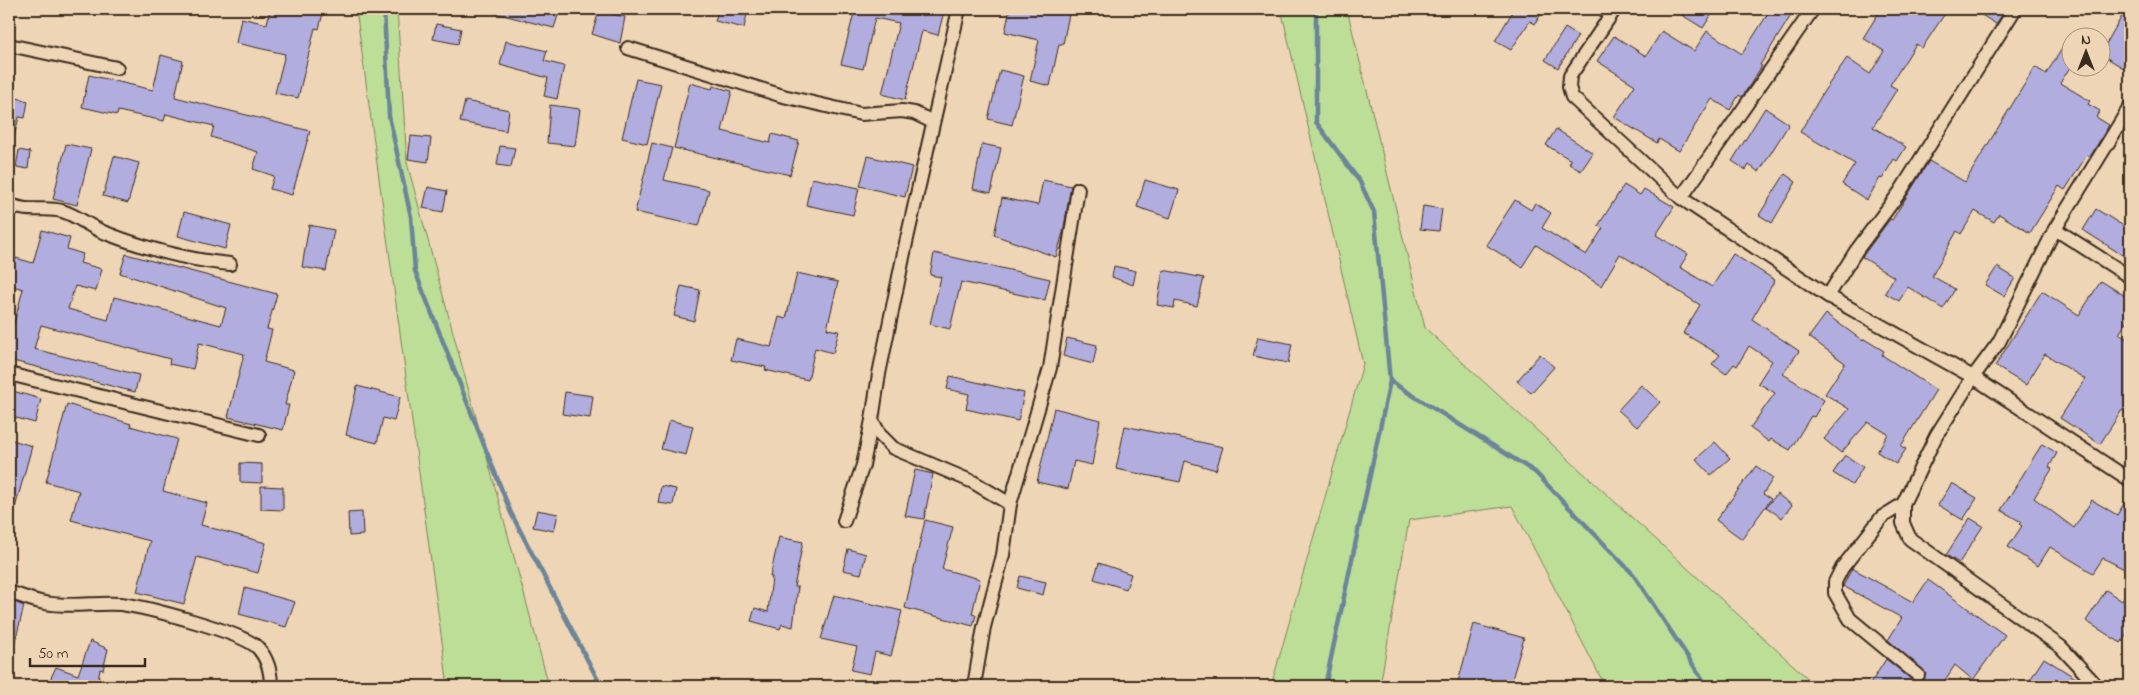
<svg xmlns="http://www.w3.org/2000/svg" width="2139" height="695" font-family="'Indie Flower',sans-serif">
	<rect width="100%" height="100%" fill="#eed5b5"/>
	<filter id="ink" filterUnits="userSpaceOnUse"><feTurbulence type="fractalNoise" baseFrequency=".02" numOctaves="2"/><feDisplacementMap in="SourceGraphic" scale="10" xChannelSelector="R" yChannelSelector="G"/><feConvolveMatrix kernelMatrix="1 2 1 2 8 2 1 2 1" color-interpolation-filters="sRGB"/></filter>
	<g filter="url(#ink)">
		<!-- green -->
		<g fill="#bdde97" stroke="#7c845a">
			<polygon points="356,9 397,9 407,163 549,686 448,686"/>
			<polygon points="1281,9 1347,9 1425,328 1816,686 1605,686 1512,506 1409,520 1380,686 1271,686 1363,364"/>
		</g>
		<g fill="none" stroke-linecap="round" stroke-linejoin="round">
			<!-- stream -->
			<g stroke="#6c8498" stroke-width="4.5">
				<polyline points="384,9 389,116 411,217 415,271 511,513 601,686"/>
				<polyline points="1316,9 1316,122 1360,182 1374,212 1390,381 1325,686"/>
				<polyline points="1390,381 1535,472 1633,574 1707,686"/>
			</g>
		</g>
		<!-- building -->
		<g fill="#b1adde" stroke="#3b2a1e">
			<polygon points="270,9 324,9 319,29 315,28 298,98 275,93 285,54 236,43 241,18 267,24"/>
			<polygon points="491,9 560,9 554,28 491,12"/>
			<polygon points="719,9 748,9 744,28 715,21"/>
			<polygon points="855,9 935,9 944,11 938,35 922,31 905,100 882,94 899,23 875,18 863,69 841,64"/>
			<polygon points="1010,9 1070,9 1063,44 1059,44 1050,86 1030,81 1039,40 1005,32"/>
			<polygon points="1510,9 1544,9 1535,24 1530,21 1511,50 1495,41 1513,11"/>
			<polygon points="1672,9 1715,9 1703,28"/>
			<polygon points="1771,9 1795,9 1760,65 1762,66 1742,97 1739,95 1730,110 1712,99 1679,151 1659,139 1657,143 1614,117 1635,85 1597,61 1614,36 1646,56 1662,31 1694,51 1707,31 1742,54"/>
			<polygon points="1881,9 1948,9 1922,48 1916,44 1890,85 1897,89 1873,127 1906,147 1897,161 1894,159 1882,179 1880,178 1867,200 1842,184 1855,164 1800,132 1824,91 1847,58 1870,74 1884,51 1863,38"/>
			<polygon points="1972,9 2006,9 1996,24"/>
			<polygon points="2126,9 2130,9 2130,72 2102,55 2102,51"/>
			<polygon points="599,11 625,17 620,43 592,34"/>
			<polygon points="436,24 461,29 458,44 433,39"/>
			<polygon points="1565,28 1578,36 1558,68 1545,60"/>
			<polygon points="2072,33 2072,64 2060,83 2090,101 2088,104 2100,111 2096,117 2109,125 2090,157 2087,155 2065,190 2059,186 2030,233 1999,214 1994,222 1975,211 1961,234 1957,231 1932,276 1955,289 1943,309 1908,287 1899,301 1885,293 1894,277 1862,257 1890,219 1892,220 1929,161 1965,182 2035,67 2046,74"/>
			<polygon points="506,41 547,51 544,61 564,66 557,99 544,96 548,78 500,65"/>
			<polygon points="161,55 183,61 175,97 310,131 292,195 270,189 274,176 253,169 258,152 211,137 214,126 166,114 164,121 118,111 117,115 82,107 89,75 153,90"/>
			<polygon points="1000,70 1024,76 1012,125 988,119"/>
			<polygon points="636,79 661,84 647,144 622,138"/>
			<polygon points="690,83 712,89 713,86 732,91 722,131 770,143 772,134 799,141 790,175 674,148"/>
			<polygon points="10,96 28,101 25,118 19,117 13,141 9,140"/>
			<polygon points="465,101 509,110 506,131 460,122"/>
			<polygon points="550,105 580,109 575,146 547,143"/>
			<polygon points="1765,108 1789,124 1759,172 1749,165 1746,170 1732,161"/>
			<polygon points="1556,129 1593,153 1581,171 1569,164 1571,160 1546,145"/>
			<polygon points="411,136 431,138 428,162 408,159"/>
			<polygon points="652,143 672,148 664,180 709,190 699,226 635,212"/>
			<polygon points="66,144 91,149 77,205 53,199"/>
			<polygon points="982,144 1001,148 991,193 973,189"/>
			<polygon points="500,146 515,148 511,167 497,165"/>
			<polygon points="19,150 30,152 28,169 16,167"/>
			<polygon points="114,156 139,163 128,203 103,196"/>
			<polygon points="868,156 912,167 905,197 860,186"/>
			<polygon points="1785,174 1796,182 1772,223 1759,215"/>
			<polygon points="812,178 859,188 853,215 806,205"/>
			<polygon points="1043,180 1071,186 1063,233 1056,257 994,235 1002,198 1038,205"/>
			<polygon points="1145,180 1179,190 1170,218 1137,207"/>
			<polygon points="1624,185 1640,195 1644,189 1674,207 1656,235 1688,254 1680,267 1712,287 1733,254 1775,280 1752,319 1799,351 1783,374 1824,400 1814,417 1811,416 1790,450 1771,439 1769,442 1750,428 1775,393 1758,383 1772,361 1749,346 1737,366 1734,364 1726,374 1712,364 1720,355 1683,333 1700,305 1620,254 1601,286 1536,245 1522,267 1486,245 1515,200 1531,210 1535,203 1551,213 1542,228 1586,255 1603,228 1598,226"/>
			<polygon points="428,187 447,191 443,212 423,208"/>
			<polygon points="1423,206 1442,209 1439,231 1420,229"/>
			<polygon points="2096,209 2130,230 2130,260 2083,230"/>
			<polygon points="184,212 231,225 225,249 178,236"/>
			<polygon points="309,225 334,230 326,271 302,267"/>
			<polygon points="42,230 70,238 67,249 83,254 80,263 102,269 96,291 75,286 68,309 108,320 114,297 221,325 226,308 120,273 126,254 277,294 267,329 272,330 264,362 294,370 285,405 289,405 283,430 228,417 244,354 199,343 193,369 169,364 170,359 41,325 34,349 139,375 135,392 9,360 9,343 23,289 9,285 9,256 33,263"/>
			<polygon points="934,253 1050,279 1045,300 961,282 950,329 930,324 941,277 930,275"/>
			<polygon points="1114,266 1136,271 1133,285 1112,277"/>
			<polygon points="1997,267 2015,278 2004,296 1985,285"/>
			<polygon points="1163,270 1204,278 1197,306 1175,301 1174,308 1157,305"/>
			<polygon points="797,273 838,282 827,329 839,331 833,353 815,348 808,380 765,370 766,367 731,360 736,339 771,347 779,317 786,319"/>
			<polygon points="2101,281 2130,299 2130,316 2119,334 2130,341 2130,415 2122,410 2100,444 2060,418 2085,379 2045,354 2026,385 1995,366 2042,291 2079,315"/>
			<polygon points="681,286 700,290 694,321 674,316"/>
			<polygon points="1826,314 1863,341 1864,339 1884,351 1882,355 1936,390 1901,446 1906,449 1896,464 1877,452 1888,434 1868,422 1841,453 1824,439 1849,409 1825,394 1845,363 1809,337"/>
			<polygon points="1258,337 1292,344 1288,363 1253,356"/>
			<polygon points="1067,338 1097,345 1093,364 1063,356"/>
			<polygon points="1540,354 1554,367 1531,393 1517,381"/>
			<polygon points="950,376 1024,393 1018,421 966,409 969,394 947,389"/>
			<polygon points="1641,385 1660,402 1637,427 1618,410"/>
			<polygon points="357,386 400,397 394,421 383,418 377,443 346,435"/>
			<polygon points="9,390 41,399 35,423 9,416"/>
			<polygon points="565,392 593,396 590,418 562,414"/>
			<polygon points="67,404 131,424 130,426 177,439 163,491 207,503 201,525 266,543 258,573 197,557 184,604 137,592 150,541 71,520 79,491 46,482"/>
			<polygon points="1054,408 1100,420 1092,465 1074,461 1068,489 1037,482"/>
			<polygon points="669,420 693,426 686,455 661,449"/>
			<polygon points="1125,426 1223,447 1216,470 1185,461 1180,482 1116,469"/>
			<polygon points="9,439 32,446 12,519 9,518"/>
			<polygon points="1715,442 1730,458 1711,475 1696,459"/>
			<polygon points="2042,444 2057,453 2049,467 2052,469 2034,498 2074,528 2092,500 2117,515 2130,494 2130,572 2103,558 2093,573 2050,547 2038,566 2008,547 2022,526 2019,524 2021,522 2001,510"/>
			<polygon points="1845,455 1863,467 1852,485 1833,473"/>
			<polygon points="240,463 262,464 262,483 240,482"/>
			<polygon points="1756,466 1773,478 1763,494 1771,499 1742,539 1716,520"/>
			<polygon points="915,470 933,474 924,519 905,516"/>
			<polygon points="1952,483 1977,498 1963,520 1938,505"/>
			<polygon points="261,486 283,487 283,510 261,509"/>
			<polygon points="661,486 676,489 673,505 658,503"/>
			<polygon points="1777,494 1792,505 1782,518 1766,507"/>
			<polygon points="537,510 558,514 554,531 533,527"/>
			<polygon points="362,512 363,535 349,536 348,513"/>
			<polygon points="1970,518 1983,526 1959,563 1946,555"/>
			<polygon points="925,520 953,527 942,569 980,579 972,614 976,615 973,626 905,608"/>
			<polygon points="779,537 803,542 794,587 798,587 793,627 782,624 780,629 751,621 755,608 768,612 772,577 770,577"/>
			<polygon points="848,549 866,554 861,574 843,570"/>
			<polygon points="1099,563 1131,574 1126,589 1094,579"/>
			<polygon points="1852,568 1913,602 1928,580 2005,635 1973,680 1955,665 1941,686 1869,686 1886,659 1916,683 1924,680 1926,673 1888,640 1902,618 1843,586"/>
			<polygon points="1020,576 1046,582 1043,595 1017,588"/>
			<polygon points="245,588 295,602 286,627 239,614"/>
			<polygon points="2130,589 2130,629 2121,643 2086,621 2106,590 2122,601"/>
			<polygon points="834,595 902,611 891,656 875,652 870,674 851,670 857,647 821,639"/>
			<polygon points="9,600 24,606 13,650 9,650"/>
			<polygon points="1474,624 1524,638 1510,686 1474,686 1458,682"/>
			<polygon points="90,641 108,649 103,670 100,669 98,681 106,684 106,686 47,686 56,667 78,675"/>
			<polygon points="2044,658 2082,682 2086,686 2026,686"/>
		</g>
		<g fill="none" stroke-linecap="round" stroke-linejoin="round">
			<!-- street casing -->
			<g stroke="#3b2a1e" stroke-width="16">
				<g id="street">
					<polyline points="959,9 906,243 879,374 872,420 880,435 893,448 973,482 1010,504 1003,555 984,627 974,686"/>
					<polyline points="1615,9 1570,76 1569,87 1572,97 1681,198 1828,296 1973,377 2130,480"/>
					<polyline points="9,45 117,68"/>
					<polyline points="628,48 783,96 861,114 902,111 914,113 933,122"/>
					<polyline points="1681,198 1813,9"/>
					<path d="M 9,204 C 29,214 43,206 62,211 C 76,215 89,226 103,232 C 144,248 186,260 230,264"/>
					<polyline points="2055,229 2130,277"/>
					<polyline points="1828,296 1856,251 1900,192 2015,9"/>
					<polyline points="9,374 259,435"/>
					<polyline points="1010,504 1050,368 1078,189"/>
					<polyline points="1903,504 1882,517 1842,568 1835,582 1835,593 1850,619 1918,675"/>
					<polyline points="844,521 863,465 872,420"/>
					<path d="M 9,592 C 21,596 33,601 45,603 C 70,608 96,602 121,604 C 145,607 243,632 258,648 C 268,659 271,672 271,686"/>
					<polyline points="2097,686 2061,647 1910,539 1903,523 1903,504 1936,436 1973,377 1999,342 2055,229 2130,107"/>
				</g>
			</g>
			<!-- street -->
			<use href="#street" stroke="#eed5b5" stroke-width="12"/>
		</g>
	</g>
	<!-- margin -->
	<rect width="2139" height="695" fill="none" stroke="#eed5b5" stroke-width="30"/>
	<rect x="15" y="15" width="2109" height="665" fill="none" stroke="#3b2a1e" stroke-width="2" filter="url(#ink)"/>
	<!-- north arrow -->
	<g transform="translate(2086 52)"><circle r="24" fill="#eed5b5" stroke="#a69179"/>
	<path d="M0-4L9 19L0 12L-9 19Z" fill="#3b2a1e"/>
	<text y="-8" font-size="14" font-weight="bold" text-anchor="middle" fill="#3b2a1e">N</text>
	</g>
	<!-- scale -->
	<path d="M30 658v8h115v-8" fill="none" stroke="#3b2a1e" stroke-width="2.5"/>
	<text x="38" y="658" font-size="15" fill="#3b2a1e" stroke="#eed5b5" stroke-width="4" paint-order="stroke">50 m</text>
</svg>
